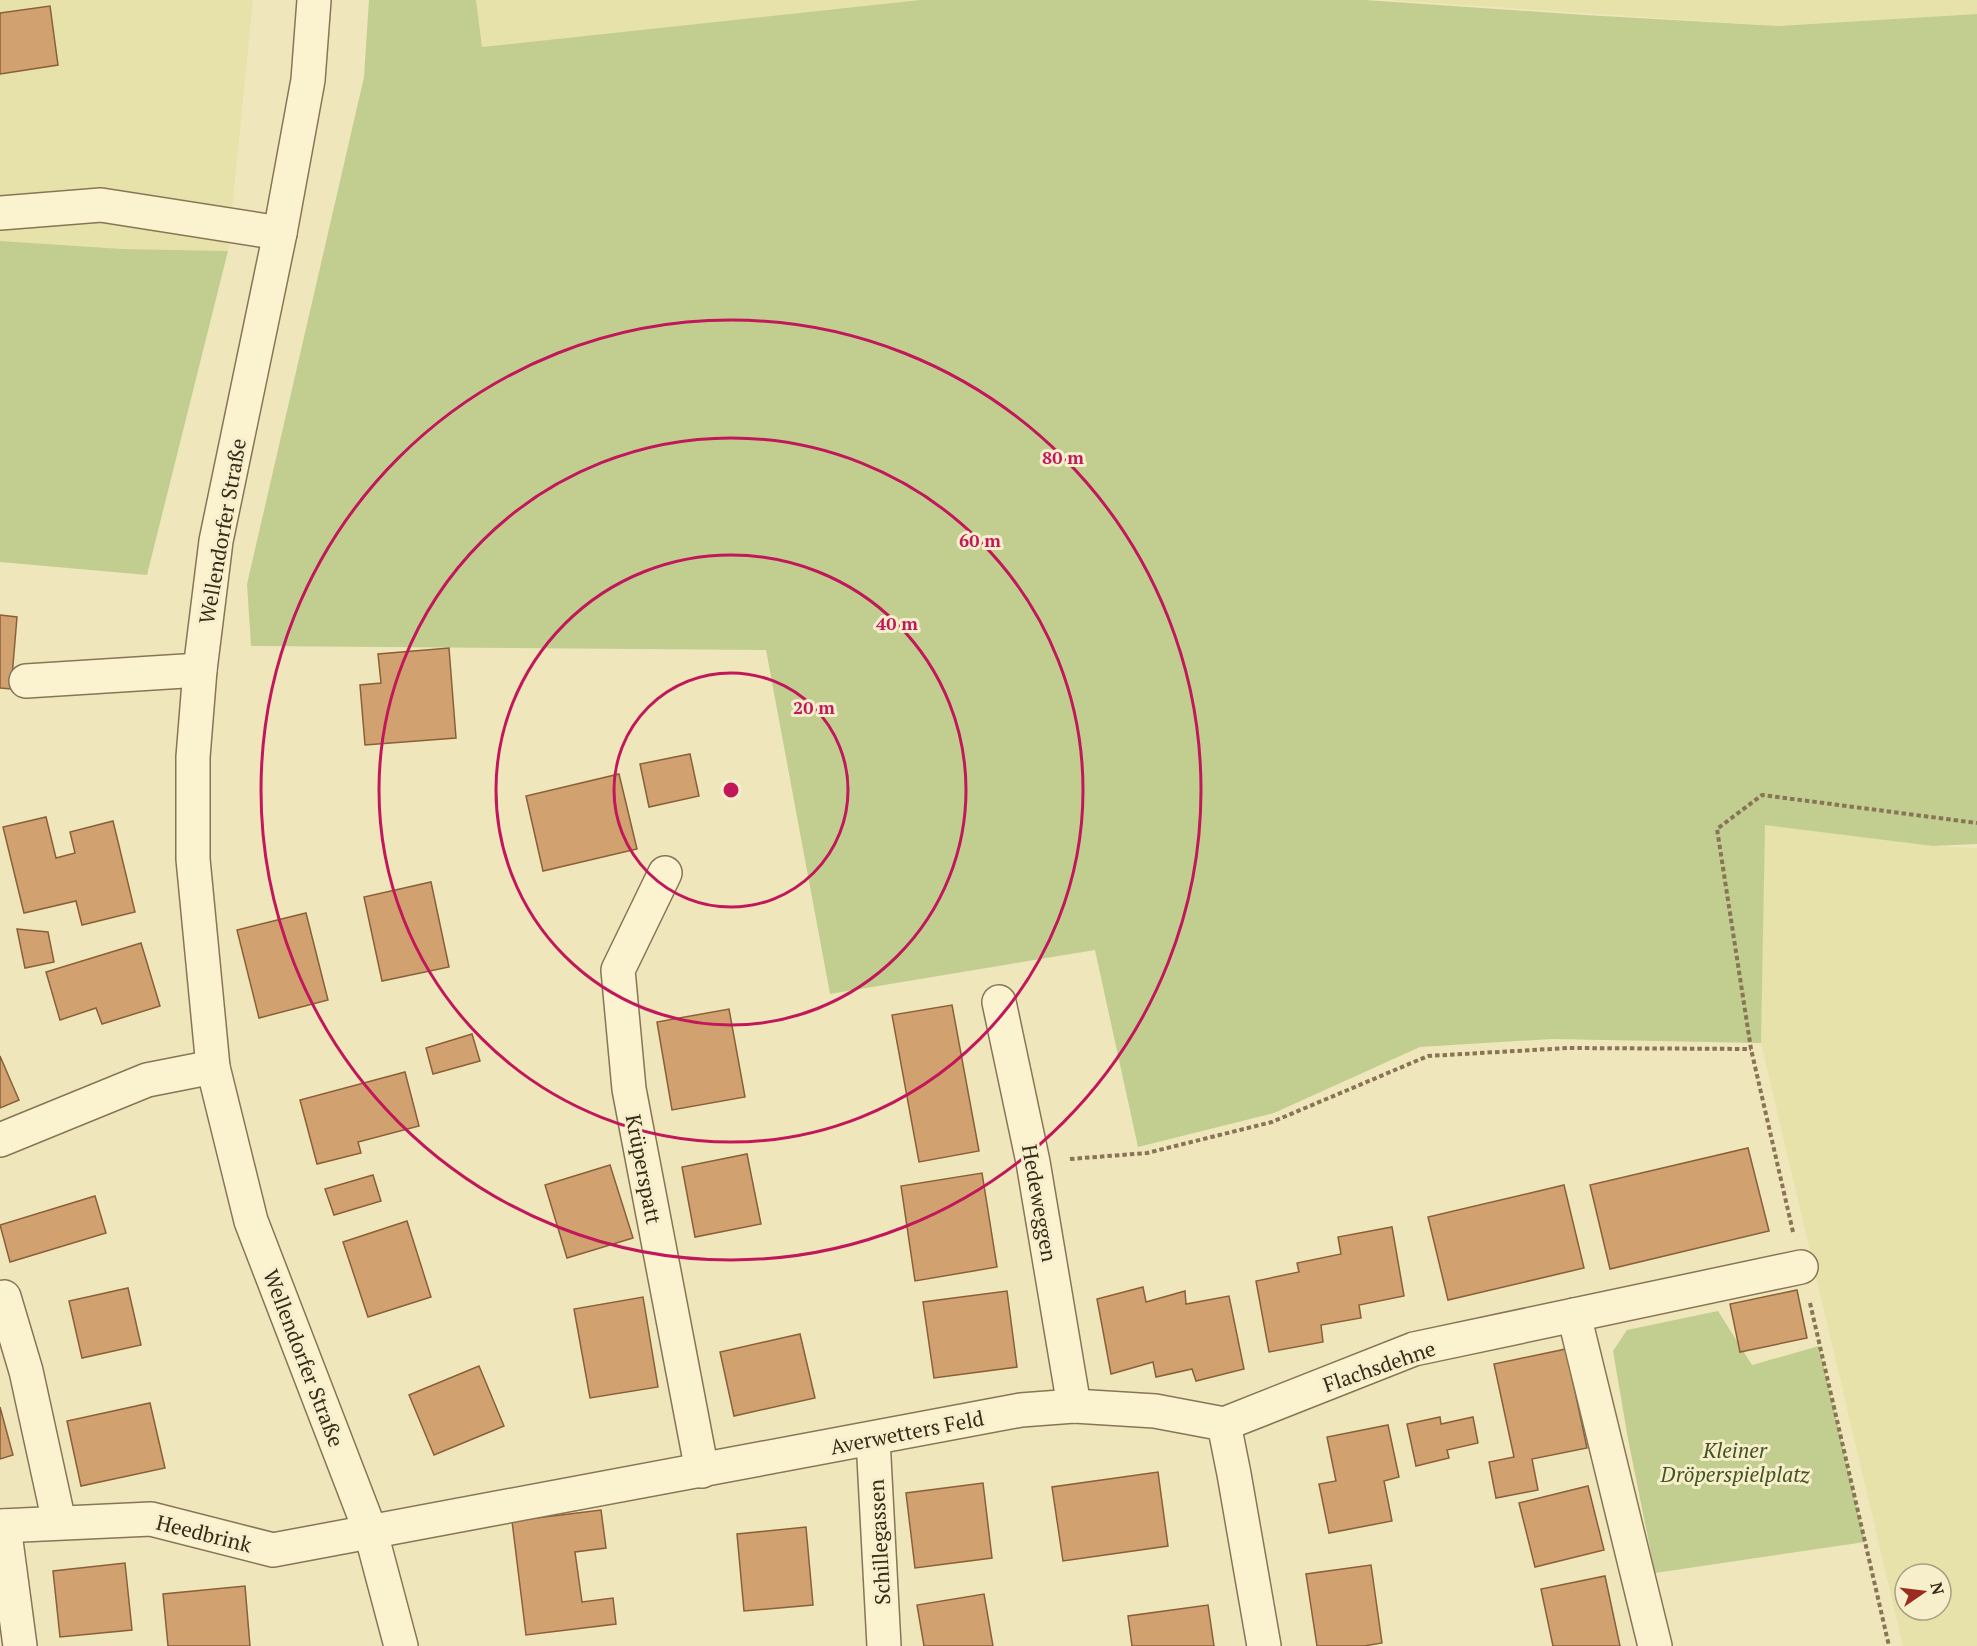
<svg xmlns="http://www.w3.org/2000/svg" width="1977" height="1646" font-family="'PT Serif',serif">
	<rect width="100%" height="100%" fill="#f0e6bc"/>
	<!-- farmland -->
	<g fill="#e6e2a9" fill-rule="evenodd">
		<polygon points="0,0 253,0 228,251 123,249 0,241"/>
		<polygon points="476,0 920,0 481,47"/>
		<polygon points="1385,0 1977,0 1977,14 1778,26"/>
		<path d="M 1764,825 L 1933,846 L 1977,848 L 1977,1646 L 1903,1646 L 1761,1043 ZM 1905,1574 L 1941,1574 L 1941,1610 L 1905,1610 Z"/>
	</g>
	<!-- green -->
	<g fill="#c1ce90">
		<polygon points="369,0 476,0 482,47 920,0 1365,0 1585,15 1778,26 1977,14 1977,844 1933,846 1765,825 1761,1043 1553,1039 1420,1047 1274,1113 1138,1147 1095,950 830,994 766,650 251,646 247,584 364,77"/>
		<polygon points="0,241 123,249 228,251 147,575 0,562"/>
		<polygon points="1718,1311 1752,1365 1819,1346 1865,1542 1655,1573 1628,1439 1613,1351 1627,1330"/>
	</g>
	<!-- building -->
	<g fill="#d1a16f" stroke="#896039" stroke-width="1.5">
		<polygon points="50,6 58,65 0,74 0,13"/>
		<polygon points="0,615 17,617 11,689 0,688"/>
		<polygon points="449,648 456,738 365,745 360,685 381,683 378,654"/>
		<polygon points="690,754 699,796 649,807 640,764"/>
		<polygon points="619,774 637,849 543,871 526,796"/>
		<polygon points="46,817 56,858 75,853 70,832 113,821 135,912 82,925 76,901 24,913 3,827"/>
		<polygon points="431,882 449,967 382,981 364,897"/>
		<polygon points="306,913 328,1000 259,1018 237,930"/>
		<polygon points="17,929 48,932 54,962 25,968"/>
		<polygon points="141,943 160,1006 102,1024 96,1008 60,1020 46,972"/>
		<polygon points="952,1005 979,1151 919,1162 892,1015"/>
		<polygon points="729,1009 745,1097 672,1110 657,1022"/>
		<polygon points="472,1034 480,1061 433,1074 426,1048"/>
		<polygon points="0,1056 19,1100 0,1108"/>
		<polygon points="405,1072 419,1126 358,1142 361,1153 317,1164 300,1100"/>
		<polygon points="1748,1148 1769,1231 1610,1269 1590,1185"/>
		<polygon points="747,1154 761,1224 695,1237 682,1167"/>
		<polygon points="610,1165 633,1238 567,1258 545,1185"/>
		<polygon points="982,1173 997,1267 915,1281 901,1186"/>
		<polygon points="373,1175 381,1201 334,1215 325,1189"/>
		<polygon points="1564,1185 1584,1268 1448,1300 1428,1217"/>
		<polygon points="95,1196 106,1233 10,1262 0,1225"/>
		<polygon points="407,1221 431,1297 368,1317 343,1242"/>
		<polygon points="1392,1227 1404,1296 1359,1305 1361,1318 1321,1325 1323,1342 1269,1352 1256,1281 1299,1272 1297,1263 1341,1254 1338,1237"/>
		<polygon points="1143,1287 1146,1302 1185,1291 1186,1304 1229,1296 1244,1369 1196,1381 1192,1369 1156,1377 1153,1362 1111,1374 1097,1299"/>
		<polygon points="128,1288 141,1345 82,1358 69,1301"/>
		<polygon points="1797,1290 1807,1338 1740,1352 1730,1304"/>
		<polygon points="1007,1291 1017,1367 934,1378 923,1302"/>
		<polygon points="643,1297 658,1387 590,1398 574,1309"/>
		<polygon points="800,1334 815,1398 734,1416 720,1352"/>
		<polygon points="1566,1349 1587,1448 1532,1459 1538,1490 1496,1498 1489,1462 1514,1457 1494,1364"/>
		<polygon points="479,1366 504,1426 434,1455 409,1395"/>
		<polygon points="150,1403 165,1468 81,1486 67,1421"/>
		<polygon points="0,1407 13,1455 0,1459"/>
		<polygon points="1440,1417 1441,1424 1473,1417 1478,1443 1447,1450 1449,1458 1416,1466 1407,1424"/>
		<polygon points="1388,1425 1399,1477 1384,1481 1392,1521 1329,1533 1319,1484 1336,1481 1327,1437"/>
		<polygon points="1158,1472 1168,1546 1063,1561 1052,1487"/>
		<polygon points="983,1483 992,1558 915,1568 906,1493"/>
		<polygon points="1588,1486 1604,1550 1535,1567 1519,1503"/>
		<polygon points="601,1510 606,1548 575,1552 582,1602 613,1598 616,1624 526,1635 512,1521"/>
		<polygon points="806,1527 813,1605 744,1611 737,1534"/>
		<polygon points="125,1563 132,1630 60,1637 53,1571"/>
		<polygon points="1371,1565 1382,1643 1364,1646 1317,1646 1306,1574"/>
		<polygon points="1605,1576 1620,1646 1553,1646 1541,1589"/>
		<polygon points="245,1586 250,1646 168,1646 163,1594"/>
		<polygon points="984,1594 993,1646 924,1646 917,1605"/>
		<polygon points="1208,1605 1214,1646 1132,1646 1128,1616"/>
	</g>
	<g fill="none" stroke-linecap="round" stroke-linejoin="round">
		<!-- minor casing -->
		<g stroke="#887555" stroke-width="36">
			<g id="minor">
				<polyline points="314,0 308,80 280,233 216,541 200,670 193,757 193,859 213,1067 251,1221 371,1533 401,1646"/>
				<polyline points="0,213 101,205 280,233"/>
				<polyline points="26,681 200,670"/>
				<polyline points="665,873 618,970 629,1089 702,1471"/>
				<polyline points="999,1002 1033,1162 1074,1406"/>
				<polyline points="0,1140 147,1080 213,1067"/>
				<polyline points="4,1297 26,1371 59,1522"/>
				<polyline points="1574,1315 1655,1646"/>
				<polyline points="1224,1424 1414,1349 1801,1267"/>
				<polyline points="873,1439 884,1646"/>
				<polyline points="0,1526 151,1519 273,1550 1021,1410 1074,1406 1155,1411 1224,1424 1234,1474 1264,1646"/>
				<polyline points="4,1526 20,1646"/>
			</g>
		</g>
		<!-- path -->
		<g stroke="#887555" stroke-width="4" stroke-dasharray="4.5 3" stroke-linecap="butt">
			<polyline points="1070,1159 1147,1153 1272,1122 1428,1056 1568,1048 1751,1049"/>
			<polyline points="1793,1232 1751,1049 1717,829 1762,795 1977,823"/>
			<polyline points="1810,1303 1889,1646"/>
		</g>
		<!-- minor -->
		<use href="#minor" stroke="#fbf2cf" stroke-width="33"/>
	</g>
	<!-- distance rings -->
	<g fill="none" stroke="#c2185b" stroke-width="3">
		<circle cx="731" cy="790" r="117"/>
		<circle cx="731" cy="790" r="235"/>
		<circle cx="731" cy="790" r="352"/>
		<circle cx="731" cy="790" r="470"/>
	</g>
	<g text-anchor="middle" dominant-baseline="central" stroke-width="6" stroke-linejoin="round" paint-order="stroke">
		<!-- street labels -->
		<g font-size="21" fill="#372b1a" stroke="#f7efcc">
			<text transform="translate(222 531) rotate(-80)">Wellendorfer Straße</text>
			<text transform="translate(644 1169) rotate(79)">Krüperspatt</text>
			<text transform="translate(1040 1203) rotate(80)">Hedeweggen</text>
			<text transform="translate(304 1358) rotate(69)">Wellendorfer Straße</text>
			<text transform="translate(1379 1366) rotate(-19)">Flachsdehne</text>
			<text transform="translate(907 1432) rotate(-11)">Averwetters Feld</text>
			<text transform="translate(204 1533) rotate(14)">Heedbrink</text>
			<text transform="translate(879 1542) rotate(-93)">Schillegassen</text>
		</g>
		<!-- park labels -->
		<g font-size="21" font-style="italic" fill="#425420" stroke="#f7efcc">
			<text x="1735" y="1450">Kleiner<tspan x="1735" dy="24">Dröperspielplatz</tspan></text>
		</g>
	</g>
	<circle cx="731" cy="790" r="9" fill="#c2185b" stroke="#f7efcc" stroke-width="3"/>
	<g font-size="18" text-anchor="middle" font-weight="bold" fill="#c2185b" stroke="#f7efcc" stroke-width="6" stroke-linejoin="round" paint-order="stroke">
		<text x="1063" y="464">80 m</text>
		<text x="980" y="547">60 m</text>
		<text x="897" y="630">40 m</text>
		<text x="814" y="714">20 m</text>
	</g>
	<!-- north arrow -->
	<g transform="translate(1923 1592) rotate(76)"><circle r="28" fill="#f7efcc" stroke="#aaa185" stroke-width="1.5"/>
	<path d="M0-4.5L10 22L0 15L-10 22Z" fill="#9b2c21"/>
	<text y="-9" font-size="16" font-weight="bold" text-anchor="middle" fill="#372b1a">N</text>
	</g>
</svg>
